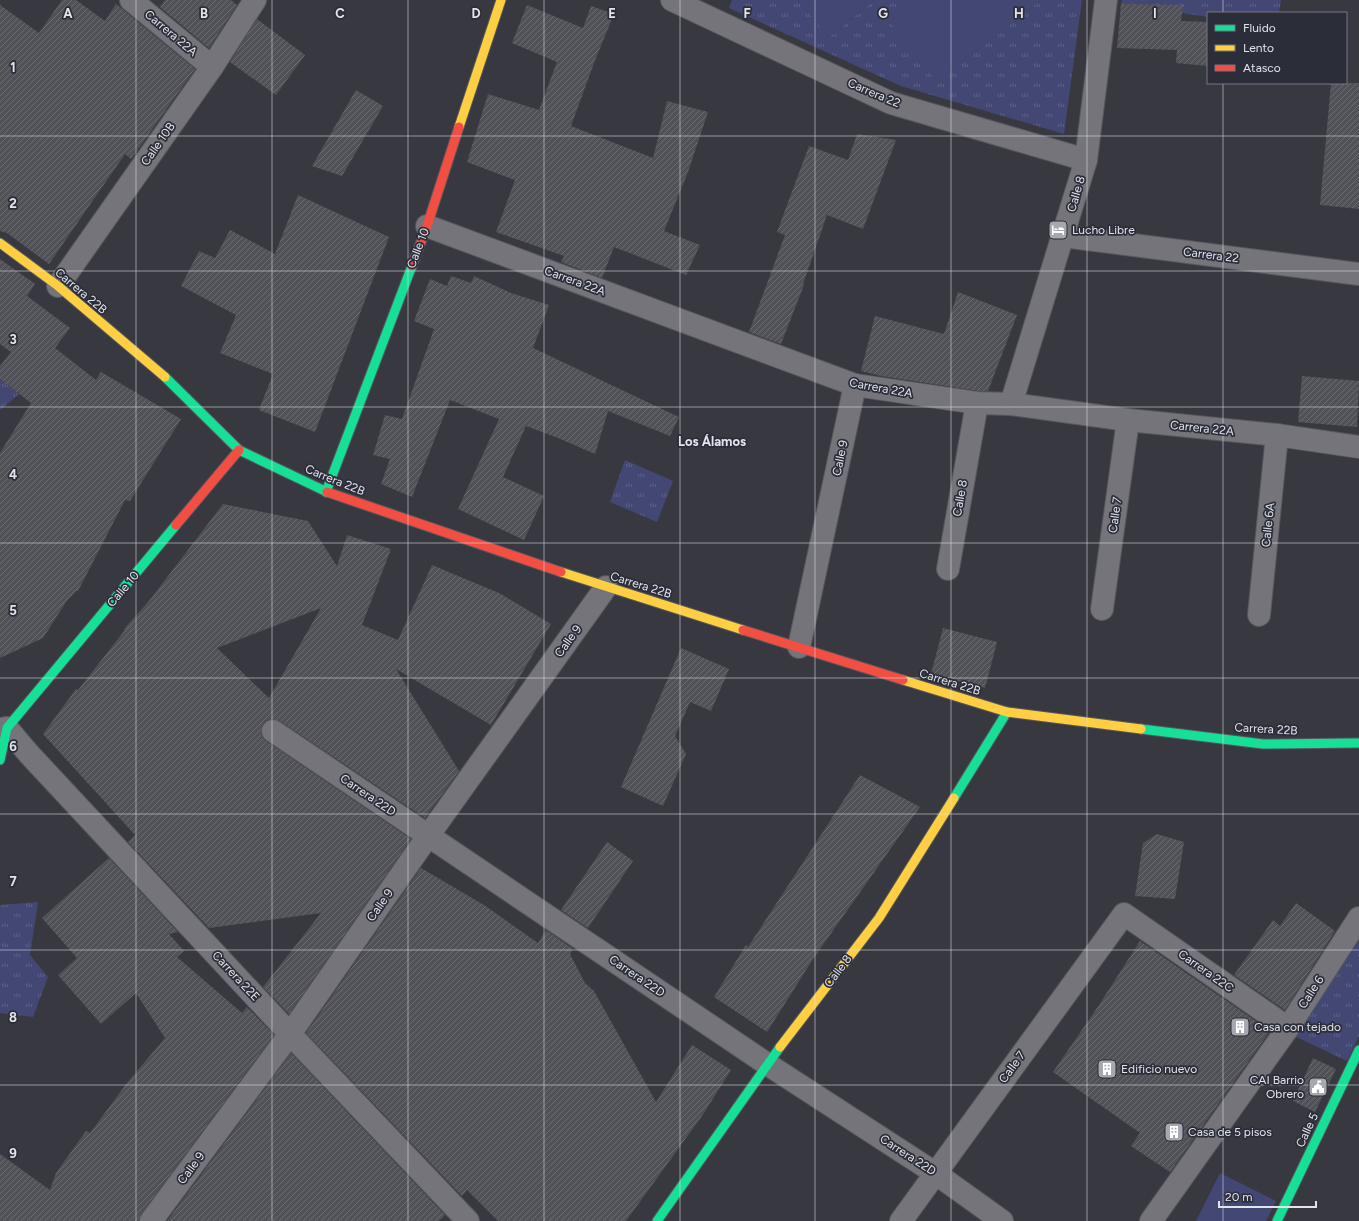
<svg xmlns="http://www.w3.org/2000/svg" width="1359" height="1221" font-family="Figtree,sans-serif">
	<defs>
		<pattern id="grass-tufts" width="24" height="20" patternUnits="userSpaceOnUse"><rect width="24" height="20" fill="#434774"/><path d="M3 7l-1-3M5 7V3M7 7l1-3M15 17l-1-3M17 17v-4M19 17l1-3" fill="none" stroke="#5e6188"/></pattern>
		<pattern id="building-hatch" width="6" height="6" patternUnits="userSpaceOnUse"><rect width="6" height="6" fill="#505257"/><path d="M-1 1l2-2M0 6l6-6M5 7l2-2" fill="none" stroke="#696b6f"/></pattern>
	</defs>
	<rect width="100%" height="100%" fill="#383940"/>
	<!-- grass -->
	<g fill="url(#grass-tufts)">
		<polygon points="732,0 798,0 829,37 874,0 918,0 891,22 937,81 1041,0 1082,0 1064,134 901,86 729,8"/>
		<polygon points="1122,0 1281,0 1279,13 1208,13 1208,17 1121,4"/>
		<polygon points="0,379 19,394 0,410"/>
		<polygon points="625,460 673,481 657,522 610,502"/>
		<polygon points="38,902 30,955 48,977 33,1017 0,1013 0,905"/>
		<polygon points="1359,941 1359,1036 1347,1061 1294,1036"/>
	</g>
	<!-- pitch -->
	<g fill="#434774">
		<polygon points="798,0 874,0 829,37"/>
		<polygon points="918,0 1041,0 937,82 890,22"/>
		<polygon points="1220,1173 1276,1201 1266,1221 1196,1221"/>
	</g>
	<!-- building -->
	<g fill="url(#building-hatch)" fill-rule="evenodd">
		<polygon points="62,0 76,0 105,21 116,4 195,69 131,159 125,154 49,264 7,233 0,231 0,5 39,33"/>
		<polygon points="165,0 231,0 237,5 209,48 160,7"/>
		<polygon points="1121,4 1183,5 1181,21 1208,22 1208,66 1176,63 1177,50 1117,48"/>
		<polygon points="527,5 583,28 591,6 614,14 594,63 571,126 653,158 667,101 708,112 688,172 664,231 700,245 686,275 614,247 602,278 561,262 564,256 496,232 515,180 467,162 488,94 539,110 557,62 512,43"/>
		<polygon points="257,19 305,55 276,95 230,62"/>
		<polygon points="1331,83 1359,83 1359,209 1320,205"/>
		<polygon points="356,90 383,106 342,176 312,166"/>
		<polygon points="857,134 896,140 863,229 827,215 803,284 804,285 781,344 749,332 785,235 777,232 809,146 848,160"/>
		<polygon points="298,195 389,237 315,432 259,410 273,374 220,353 236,315 181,286 199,251 215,258 230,230 275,254"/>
		<polygon points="0,259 35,284 27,296 70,328 55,348 96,380 101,372 181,419 130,501 125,500 78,591 76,591 66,602 43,638 0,658 0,453 31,403 0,379 0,366 11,352 0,344"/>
		<polygon points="451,276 471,283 474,276 511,293 549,305 533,348 679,417 670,436 608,411 595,454 558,438 526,426 503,477 544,496 524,540 458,509 499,419 450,400 412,497 381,484 390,459 373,455 385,415 402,419 434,329 414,321 430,279 447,286"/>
		<polygon points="958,292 1017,315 988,391 978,391 881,376 861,371 875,316 944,334"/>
		<polygon points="1302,376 1359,381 1357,427 1298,422"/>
		<path d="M 223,504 L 308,521 L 337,566 L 347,535 L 391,549 L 362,625 L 398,640 L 432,565 L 499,593 L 551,624 L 491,725 L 396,669 L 459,771 L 425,818 L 280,721 L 273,719 L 267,720 L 263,724 L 261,731 L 262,737 L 266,741 L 411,839 L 289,1014 L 263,987 L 321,913 L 209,928 L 128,842 L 135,835 L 43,734 L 76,689 L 78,690 L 125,630 L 124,629 L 149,601 ZM 321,608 L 269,698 L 217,648 Z"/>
		<polygon points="943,628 997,642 985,688 931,674"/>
		<polygon points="681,648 729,669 711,711 690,702 675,736 686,754 663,806 621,787"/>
		<polygon points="860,775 920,807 813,959 767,1032 714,997 746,945 748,947"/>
		<polygon points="1157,834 1184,842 1175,899 1135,896 1143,843"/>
		<polygon points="607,842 633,861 588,928 561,910"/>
		<polygon points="109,858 178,932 169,934 184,951 177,957 242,1013 247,1007 274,1035 141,1214 139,1221 0,1221 0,1154 50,1190 56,1173 86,1131 90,1133 127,1083 165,1038 136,993 101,1024 58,975 77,958 42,918"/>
		<polygon points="421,868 484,905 538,943 546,930 573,949 570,954 585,983 594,991 656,1102 692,1045 731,1070 702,1116 626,1221 498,1221 467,1190 462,1196 306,1033"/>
		<polygon points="1296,903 1335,931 1285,1010 1234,975 1273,920 1280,926"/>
		<polygon points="1140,941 1270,1031 1170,1172 1131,1146 1140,1133 1053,1072 1099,1005"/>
		<polygon points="291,1053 445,1215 439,1221 167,1221"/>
		<polygon points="1313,1058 1336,1069 1315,1112 1293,1101"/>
	</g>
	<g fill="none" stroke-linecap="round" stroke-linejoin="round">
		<!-- street casing -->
		<g stroke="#57585e" stroke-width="24">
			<g id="street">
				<polyline points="131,0 212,67"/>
				<polyline points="672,0 891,103 1086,160"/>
				<polyline points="427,226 855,385 977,403 1011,404 1128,420 1277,435 1359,447"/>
				<polyline points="1063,236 1359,274"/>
				<polyline points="58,286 212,67 255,0"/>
				<polyline points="1011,404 1086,160 1106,0"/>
				<polyline points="948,569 977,403"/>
				<polyline points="1102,609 1128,420"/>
				<polyline points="1259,615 1277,435"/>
				<polyline points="799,647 855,385"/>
				<polyline points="0,729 7,728 29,754 290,1034 468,1221"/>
				<polyline points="273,731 767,1064 935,1173 1002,1221"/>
				<polyline points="151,1221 290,1034 428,836 606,587"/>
				<polyline points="901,1221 1124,914 1288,1028"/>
				<polyline points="1151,1221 1288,1028 1359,918"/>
			</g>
		</g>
		<!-- fast casing -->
		<g stroke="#57585e" stroke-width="11">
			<g id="fast">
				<polyline points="165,377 239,450 327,492"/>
				<polyline points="326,492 412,266"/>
				<polyline points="1141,729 1263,744 1359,743"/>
				<polyline points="0,760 7,728 176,525"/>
				<polyline points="954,798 1007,712"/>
				<polyline points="657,1221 780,1047"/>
				<polyline points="1277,1221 1359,1050"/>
			</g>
		</g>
		<!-- slow casing -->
		<g stroke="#57585e" stroke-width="11">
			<g id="slow">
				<polyline points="459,127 501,0"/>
				<polyline points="0,243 58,286 165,377"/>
				<polyline points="561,572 743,630"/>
				<polyline points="903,680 1007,712 1141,729"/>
				<polyline points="780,1047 879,918 954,798"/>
			</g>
		</g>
		<!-- jam casing -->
		<g stroke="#57585e" stroke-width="11">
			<g id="jam">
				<polyline points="412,266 427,226 459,127"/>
				<polyline points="327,492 561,572"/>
				<polyline points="176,525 239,450"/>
				<polyline points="743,630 903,680"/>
			</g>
		</g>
		<!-- street -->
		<use href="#street" stroke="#74747a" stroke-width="22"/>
		<!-- fast -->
		<use href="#fast" stroke="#16e098" stroke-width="9"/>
		<!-- slow -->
		<use href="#slow" stroke="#ffcf43" stroke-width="9"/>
		<!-- jam -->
		<use href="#jam" stroke="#f24e42" stroke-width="9"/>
	</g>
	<!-- grid -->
	<path fill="none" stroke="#e2e4ec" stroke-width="1" stroke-opacity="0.55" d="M 136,0 L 136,1221M 272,0 L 272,1221M 408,0 L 408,1221M 544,0 L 544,1221M 680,0 L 680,1221M 815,0 L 815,1221M 951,0 L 951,1221M 1087,0 L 1087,1221M 1223,0 L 1223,13M 1223,83 L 1223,1221M 0,136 L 1359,136M 0,271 L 1359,271M 0,407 L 1359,407M 0,543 L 1359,543M 0,678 L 1359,678M 0,814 L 1359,814M 0,950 L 1359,950M 0,1085 L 1359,1085"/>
	<!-- icons -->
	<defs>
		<g id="hotel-square" transform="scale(1)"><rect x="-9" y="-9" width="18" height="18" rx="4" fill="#a6a8b0" stroke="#2b2d39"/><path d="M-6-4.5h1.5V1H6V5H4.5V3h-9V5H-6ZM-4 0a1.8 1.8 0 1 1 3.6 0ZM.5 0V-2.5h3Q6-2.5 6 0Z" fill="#fff"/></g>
		<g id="building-square" transform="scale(1)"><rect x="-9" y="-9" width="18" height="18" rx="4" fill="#a6a8b0" stroke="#2b2d39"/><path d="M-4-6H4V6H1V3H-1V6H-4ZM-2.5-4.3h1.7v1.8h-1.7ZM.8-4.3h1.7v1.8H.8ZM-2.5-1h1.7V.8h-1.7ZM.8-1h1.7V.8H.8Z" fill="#fff"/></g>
		<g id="civic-square" transform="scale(1)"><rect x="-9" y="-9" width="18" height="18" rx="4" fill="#a6a8b0" stroke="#2b2d39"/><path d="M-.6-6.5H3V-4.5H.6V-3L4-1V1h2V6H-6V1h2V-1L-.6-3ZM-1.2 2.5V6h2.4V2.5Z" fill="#fff"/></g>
	</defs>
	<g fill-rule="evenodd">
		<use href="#hotel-square" x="1058" y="230"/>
		<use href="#building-square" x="1240" y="1027"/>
		<use href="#building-square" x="1107" y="1069"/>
		<use href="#civic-square" x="1318" y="1087"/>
		<use href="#building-square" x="1174" y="1132"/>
	</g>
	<g text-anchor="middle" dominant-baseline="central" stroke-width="3.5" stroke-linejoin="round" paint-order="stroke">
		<!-- street labels -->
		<g font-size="12" fill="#e2e4ec" stroke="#2b2d39">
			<text transform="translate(171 33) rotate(40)">Carrera 22A</text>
			<text transform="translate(874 93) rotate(23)">Carrera 22</text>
			<text transform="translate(158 144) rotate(-55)">Calle 10B</text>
			<text transform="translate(1076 194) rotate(-74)">Calle 8</text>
			<text transform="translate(418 248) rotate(-69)">Calle 10</text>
			<text transform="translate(1211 255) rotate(7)">Carrera 22</text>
			<text transform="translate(575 281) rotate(20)">Carrera 22A</text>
			<text transform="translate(81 291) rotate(40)">Carrera 22B</text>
			<text transform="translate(881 388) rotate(10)">Carrera 22A</text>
			<text transform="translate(1202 428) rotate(6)">Carrera 22A</text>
			<text transform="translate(840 458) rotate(-78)">Calle 9</text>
			<text transform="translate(335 480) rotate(22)">Carrera 22B</text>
			<text transform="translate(960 498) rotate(-80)">Calle 8</text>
			<text transform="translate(1115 515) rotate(-82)">Calle 7</text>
			<text transform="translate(1268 525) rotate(-84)">Calle 6A</text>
			<text transform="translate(641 585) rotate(17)">Carrera 22B</text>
			<text transform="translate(123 589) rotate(-50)">Calle 10</text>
			<text transform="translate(568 641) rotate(-54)">Calle 9</text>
			<text transform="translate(950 682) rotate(17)">Carrera 22B</text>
			<text transform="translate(1266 729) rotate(3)">Carrera 22B</text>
			<text transform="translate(368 795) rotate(34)">Carrera 22D</text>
			<text transform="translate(380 905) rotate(-55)">Calle 9</text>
			<text transform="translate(838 971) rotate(-53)">Calle 8</text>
			<text transform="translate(1206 971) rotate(35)">Carrera 22C</text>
			<text transform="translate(236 976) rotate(47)">Carrera 22E</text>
			<text transform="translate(637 976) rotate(34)">Carrera 22D</text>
			<text transform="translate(1311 992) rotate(-57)">Calle 6</text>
			<text transform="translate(1012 1067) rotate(-54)">Calle 7</text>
			<text transform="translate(1307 1130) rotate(-65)">Calle 5</text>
			<text transform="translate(908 1155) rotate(33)">Carrera 22D</text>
			<text transform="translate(191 1168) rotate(-53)">Calle 9</text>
		</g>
		<!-- poi labels -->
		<g font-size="12" fill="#e2e4ec" stroke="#2b2d39" text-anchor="start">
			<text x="1072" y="230">Lucho Libre</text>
			<text x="1254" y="1027">Casa con tejado</text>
			<text x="1121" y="1069">Edificio nuevo</text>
			<text x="1304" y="1080" text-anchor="end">CAI Barrio<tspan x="1304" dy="14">Obrero</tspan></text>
			<text x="1188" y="1132">Casa de 5 pisos</text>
		</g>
		<!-- neighbourhood labels -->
		<g font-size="13" font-weight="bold" fill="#e2e4ec" stroke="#2b2d39">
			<text x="712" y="441">Los Álamos</text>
		</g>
	</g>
	<g font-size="13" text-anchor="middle" font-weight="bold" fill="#e2e4ec" stroke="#2b2d39" stroke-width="3.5" stroke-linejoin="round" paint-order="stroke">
		<text x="68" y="18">A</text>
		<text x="204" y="18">B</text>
		<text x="340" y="18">C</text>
		<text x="476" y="18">D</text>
		<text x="612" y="18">E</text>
		<text x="747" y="18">F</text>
		<text x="883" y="18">G</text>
		<text x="1019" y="18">H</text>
		<text x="1155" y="18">I</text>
		<text x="13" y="72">1</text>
		<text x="13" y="208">2</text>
		<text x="13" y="344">3</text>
		<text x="13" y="479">4</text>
		<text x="13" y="615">5</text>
		<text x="13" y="751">6</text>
		<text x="13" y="886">7</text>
		<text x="13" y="1022">8</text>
		<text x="13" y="1158">9</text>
	</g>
	<!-- legend -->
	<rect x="1207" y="12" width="140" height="72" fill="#2b2d39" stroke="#747681"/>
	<rect x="1215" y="25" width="20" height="6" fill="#16e098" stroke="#747681"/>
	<text x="1243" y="32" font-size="12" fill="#e2e4ec">Fluido</text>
	<rect x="1215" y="45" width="20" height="6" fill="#ffcf43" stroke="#747681"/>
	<text x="1243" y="52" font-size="12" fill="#e2e4ec">Lento</text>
	<rect x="1215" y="65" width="20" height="6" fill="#f24e42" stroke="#747681"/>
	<text x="1243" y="72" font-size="12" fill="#e2e4ec">Atasco</text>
	<!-- scale -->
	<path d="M1219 1201v6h97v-6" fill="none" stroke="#e2e4ec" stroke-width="2"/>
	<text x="1225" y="1201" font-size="12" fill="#e2e4ec" stroke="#2b2d39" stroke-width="3" paint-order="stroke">20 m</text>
</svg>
